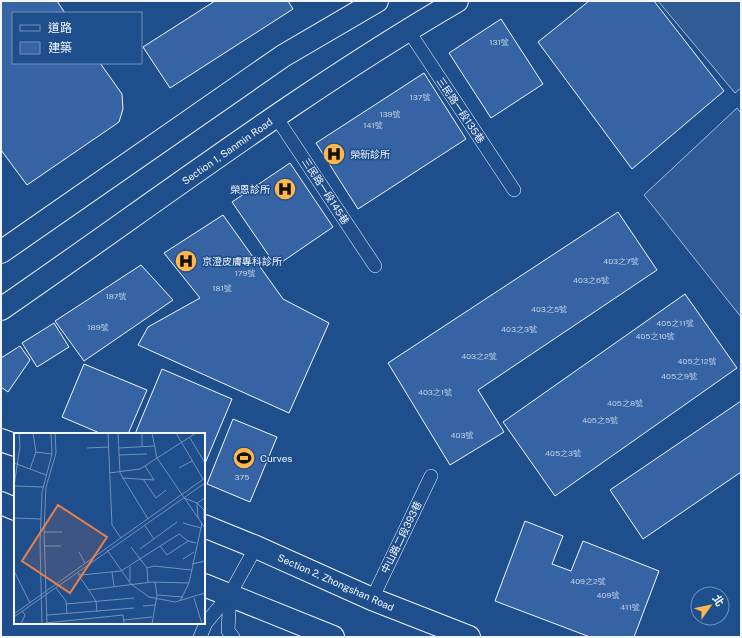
<svg xmlns="http://www.w3.org/2000/svg" width="742" height="638" font-family="'Public Sans','Noto Sans TC',sans-serif">
	<rect width="100%" height="100%" fill="#1f4e8c"/>
	<!-- parking -->
	<g fill="#305b95" stroke="#a8bbd7">
		<polygon points="658,1 741,1 741,88 735,93"/>
		<polygon points="737,108 741,113 741,317 644,195"/>
	</g>
	<!-- building -->
	<g fill="#3563a3" stroke="#f2f6ff">
		<polygon points="1,1 57,1 65,13 13,13 13,63 100,63 122,94 123,109 119,122 27,185 1,150"/>
		<polygon points="215,1 288,1 293,9 170,88 143,47"/>
		<polygon points="589,1 654,1 724,91 632,169 538,42"/>
		<polygon points="501,19 543,84 491,118 449,53"/>
		<polygon points="424,73 466,139 358,209 316,143"/>
		<polygon points="290,163 333,227 276,266 232,202"/>
		<polygon points="618,212 657,270 478,390 504,432 450,465 388,363"/>
		<polygon points="223,215 283,299 329,323 289,413 138,345 148,327 200,298 164,253"/>
		<polygon points="141,265 173,300 84,361 55,321"/>
		<polygon points="685,294 737,368 555,496 503,422"/>
		<polygon points="54,323 69,347 37,367 22,343"/>
		<polygon points="20,346 30,360 8,392 1,387 1,358"/>
		<polygon points="84,364 147,390 128,434 102,434 62,417"/>
		<polygon points="162,369 232,399 204,466 204,434 135,434"/>
		<polygon points="741,401 741,472 643,539 610,490"/>
		<polygon points="233,419 277,437 250,502 207,484"/>
		<polygon points="525,521 563,536 552,564 571,571 583,541 659,571 634,637 590,637 495,601"/>
	</g>
	<g fill="none" stroke-linecap="round" stroke-linejoin="round">
		<!-- service casing -->
		<g stroke="#f2f6ff" stroke-width="14">
			<g id="service">
				<polyline points="408,30 514,190"/>
				<polyline points="276,117 375,266"/>
				<polyline points="230,594 228,631 233,637"/>
				<polyline points="372,599 431,476"/>
				<polyline points="200,637 206,623 230,594 256,547"/>
			</g>
		</g>
		<!-- tertiary casing -->
		<g stroke="#f2f6ff" stroke-width="24">
			<g id="tertiary">
				<polyline points="1,252 283,56 377,1"/>
				<path d="M 1,309 C 152,205 299,93 457,1"/>
			</g>
		</g>
		<!-- secondary casing -->
		<g stroke="#f2f6ff" stroke-width="24">
			<g id="secondary">
				<polyline points="1,440 15,445"/>
				<polyline points="1,503 15,509"/>
				<polyline points="204,526 256,547 372,599 469,637"/>
				<polyline points="204,585 333,637"/>
			</g>
		</g>
		<!-- service -->
		<use href="#service" stroke="#1f4e8c" stroke-width="13"/>
		<!-- tertiary -->
		<use href="#tertiary" stroke="#1f4e8c" stroke-width="22"/>
		<!-- secondary -->
		<use href="#secondary" stroke="#1f4e8c" stroke-width="22"/>
	</g>
	<!-- icons -->
	<defs>
		<g id="hospital-disc" transform="scale(1.15)"><circle r="9.5" fill="#ffb74d" stroke="#1f4e8c"/><path d="M-5-5h3v3.5h4V-5h3V5h-3V1.5h-4V5h-3Z" fill="#111"/></g>
		<g id="stadium-disc" transform="scale(1.15)"><circle r="9.5" fill="#ffb74d" stroke="#1f4e8c"/><path d="M0-5a6.5 5 0 1 0 0 10a6.5 5 0 1 0 0-10ZM-3.5-1.8h7v3.6h-7Z" fill="#111"/></g>
	</defs>
	<g fill-rule="evenodd">
		<use href="#hospital-disc" x="334" y="154"/>
		<use href="#hospital-disc" x="285" y="189"/>
		<use href="#hospital-disc" x="186" y="261"/>
		<use href="#stadium-disc" x="244" y="458"/>
	</g>
	<g text-anchor="middle" dominant-baseline="central" stroke-width="3" stroke-linejoin="round" paint-order="stroke">
		<!-- number labels -->
		<g font-size="8" fill="#c3d1e8">
			<text x="499" y="42">131號</text>
			<text x="420" y="97">137號</text>
			<text x="390" y="114">139號</text>
			<text x="373" y="125">141號</text>
			<text x="621" y="261">403之7號</text>
			<text x="245" y="273">179號</text>
			<text x="591" y="280">403之6號</text>
			<text x="222" y="288">181號</text>
			<text x="116" y="296">187號</text>
			<text x="549" y="309">403之5號</text>
			<text x="675" y="323">405之11號</text>
			<text x="98" y="327">189號</text>
			<text x="519" y="329">403之3號</text>
			<text x="655" y="336">405之10號</text>
			<text x="479" y="356">403之2號</text>
			<text x="697" y="361">405之12號</text>
			<text x="679" y="376">405之9號</text>
			<text x="435" y="392">403之1號</text>
			<text x="625" y="403">405之8號</text>
			<text x="600" y="420">405之5號</text>
			<text x="462" y="435">403號</text>
			<text x="563" y="453">405之3號</text>
			<text x="242" y="477">375</text>
			<text x="588" y="581">409之2號</text>
			<text x="608" y="595">409號</text>
			<text x="630" y="607">411號</text>
		</g>
		<!-- street labels -->
		<g font-size="10" fill="#f2f6ff" stroke="#1f4e8c">
			<text transform="translate(461 110) rotate(56)">三民路一段135巷</text>
			<text transform="translate(227 151) rotate(-35)">Section 1, Sanmin Road</text>
			<text transform="translate(326 191) rotate(57)">三民路一段145巷</text>
			<text transform="translate(401 537) rotate(-64)">中山路二段393巷</text>
			<text transform="translate(336 582) rotate(24)">Section 2, Zhongshan Road</text>
		</g>
		<!-- poi labels -->
		<g font-size="10" fill="#f2f6ff" stroke="#1f4e8c" text-anchor="start">
			<text x="350" y="154">榮新診所</text>
			<text x="270" y="189" text-anchor="end">榮恩診所</text>
			<text x="202" y="261">京澄皮膚專科診所</text>
			<text x="260" y="458">Curves</text>
		</g>
	</g>
	<!-- overview -->
	<g transform="translate(14 433)">
		<rect width="191" height="191" fill="#1f4e8c"/>
		<path fill="none" stroke="#7391ba" stroke-width="1" d="M 94,0 L 98,92 L 107,105M 104,0 L 106,40 L 134,86M 128,0 L 128,13M 138,0 L 143,25 L 191,95M 162,0 L 189,46M 176,5 L 191,30M 73,15 L 95,14M 105,15 L 140,13M 22,19 L 38,21M 105,22 L 133,21M 0,30 L 32,42M 165,35 L 178,28M 16,36 L 22,19 L 19,0M 95,40 L 126,36 L 182,0M 108,45 L 140,47 L 131,33M 129,46 L 142,65 L 152,57M 0,53 L 6,13 L 5,0M 0,53 L 29,54M 170,65 L 183,70 L 190,77 L 190,86M 0,85 L 27,86M 184,85 L 183,70 L 191,65M 169,90 L 187,95M 131,93 L 140,106M 30,99 L 48,99M 30,113 L 47,113M 146,113 L 153,122 L 174,108M 117,114 L 133,135 L 140,133 L 177,137M 126,116 L 163,89M 93,117 L 117,151 L 135,164 L 161,169 L 191,160M 65,119 L 71,130M 169,126 L 180,119M 178,131 L 191,128M 116,134 L 116,148M 133,135 L 134,149M 0,138 L 16,170M 98,139 L 100,153M 64,140 L 67,142 L 107,138 L 165,101 L 174,108 L 182,110M 64,141 L 82,168 L 83,179M 141,149 L 143,162M 42,155 L 52,168 L 53,181M 74,157 L 138,149 L 175,150M 180,165 L 188,191M 166,168 L 175,150 L 188,90M 52,171 L 120,165M 129,173 L 141,172M 0,181 L 191,45M 33,182 L 120,175M 0,184 L 191,50M 110,187 L 138,184M 32,190 L 109,182 L 110,191M 7,191 L 11,182 L 8,178M 28,191 L 26,110 L 28,59 L 38,21 L 37,0M 33,191 L 30,98 L 32,54 L 42,20 L 41,0M 138,191 L 143,162 L 169,164"/>
		<path fill="#ea8049" fill-opacity="0.15" stroke="#ea8049" stroke-width="2" d="M 44,72 L 93,104 L 56,160 L 8,128 Z"/>
		<rect width="191" height="191" fill="none" stroke="#f2f6ff" stroke-width="2"/>
	</g>
	<!-- border -->
	<rect width="742" height="638" fill="none" stroke="#f2f6ff" stroke-width="4"/>
	<!-- legend -->
	<rect x="12" y="12" width="130" height="52" fill="#1f4e8c" stroke="#7391ba"/>
	<rect x="20" y="25" width="20" height="6" fill="#1f4e8c" stroke="#7391ba"/>
	<text x="48" y="32" font-size="12" fill="#f2f6ff">道路</text>
	<rect x="20" y="42" width="20" height="12" fill="#3563a3" stroke="#7391ba"/>
	<text x="48" y="52" font-size="12" fill="#f2f6ff">建築</text>
	<!-- north arrow -->
	<g transform="translate(710 606) rotate(57)"><circle r="19" fill="#1f4e8c" stroke="#7391ba"/>
	<path d="M0-3L7 15L0 10L-7 15Z" fill="#ffb74d"/>
	<text y="-6" font-size="11" font-weight="bold" text-anchor="middle" fill="#f2f6ff">北</text>
	</g>
</svg>
